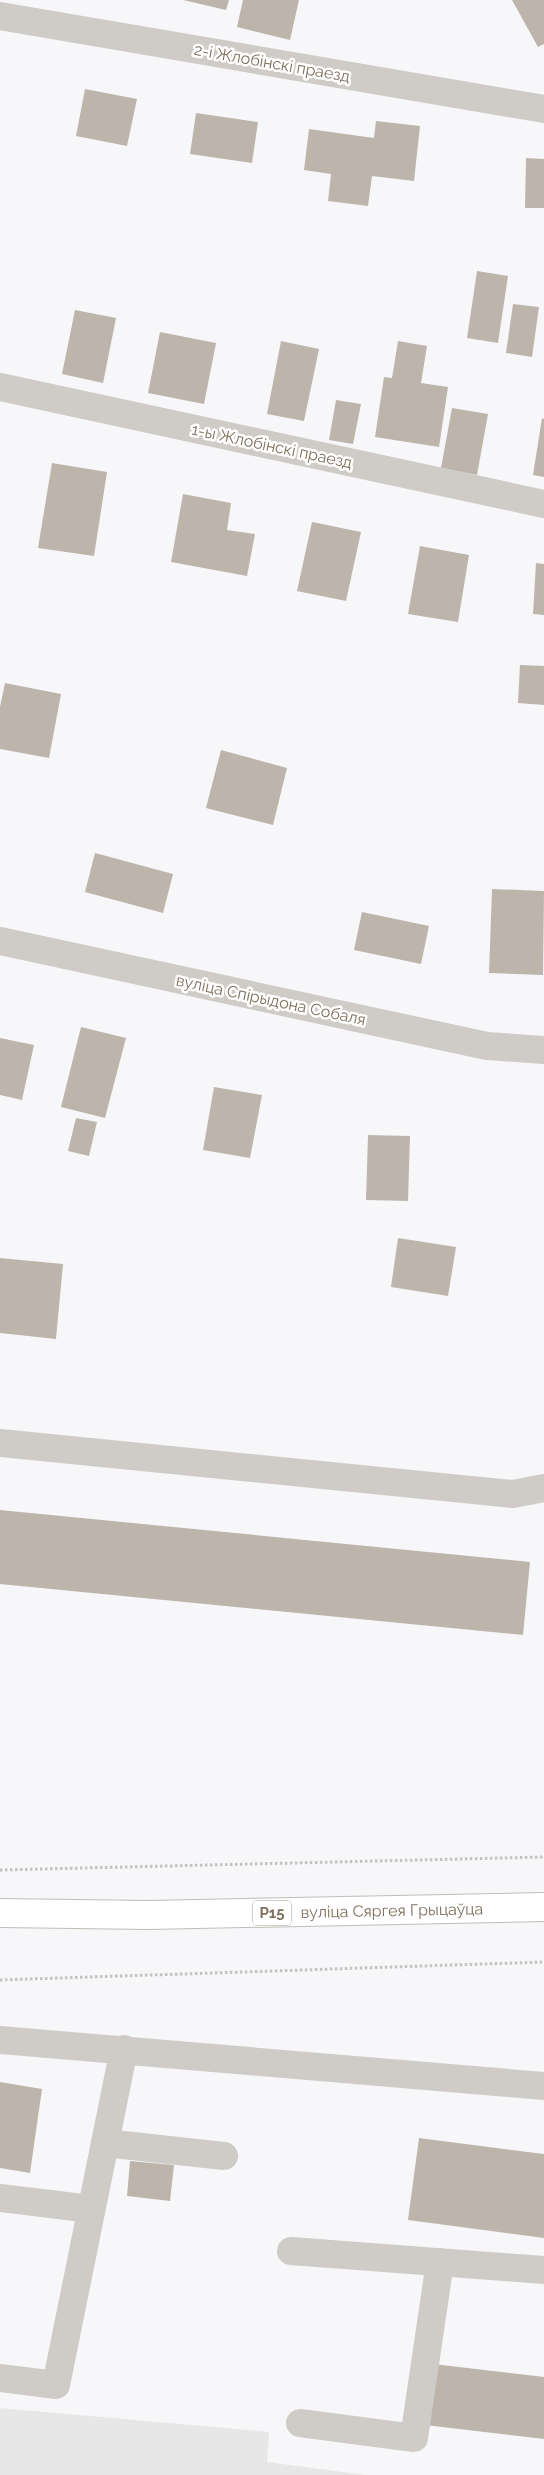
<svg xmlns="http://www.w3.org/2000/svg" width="544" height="2475" font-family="Raleway,sans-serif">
	<rect width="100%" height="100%" fill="#f7f7f9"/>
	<!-- built -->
	<polygon fill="#e8e7e7" points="0,2408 269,2432 267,2462 366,2475 0,2475"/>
	<!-- building -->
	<g fill="#bdb5ac">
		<polygon points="183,0 229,0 226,10"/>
		<polygon points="243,0 299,0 290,40 237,27"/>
		<polygon points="512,0 544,0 544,44 538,47"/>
		<polygon points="85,89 137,99 127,146 76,136"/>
		<polygon points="196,113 258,122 252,163 190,154"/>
		<polygon points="376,121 420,126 414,181 372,176 368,206 328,201 331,174 304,170 309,129 374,138"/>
		<polygon points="526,158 544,159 544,208 525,208"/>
		<polygon points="477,271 508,276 498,343 467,338"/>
		<polygon points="513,304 539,307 532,357 506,353"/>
		<polygon points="75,310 116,318 103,383 62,374"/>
		<polygon points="160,332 216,343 204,404 148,393"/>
		<polygon points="281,341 319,349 304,421 267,414"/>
		<polygon points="398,341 427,346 421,383 448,387 439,447 375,437 384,377 392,378"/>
		<polygon points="336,400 361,404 353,444 329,440"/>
		<polygon points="452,408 488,414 477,475 441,468"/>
		<polygon points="542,418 544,419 544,477 533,475"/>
		<polygon points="52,463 107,472 94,556 38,548"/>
		<polygon points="183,494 231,503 227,530 255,534 247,576 171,562"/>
		<polygon points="312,522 361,532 346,601 297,591"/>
		<polygon points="420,546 469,555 458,622 408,614"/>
		<polygon points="536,563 544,564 544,615 533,614"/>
		<polygon points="520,665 544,666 544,705 518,703"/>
		<polygon points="5,683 61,694 49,758 0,749 0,707"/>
		<polygon points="221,750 287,768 273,825 206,808"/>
		<polygon points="95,853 173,874 163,913 85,892"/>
		<polygon points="492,889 544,891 543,975 489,973"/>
		<polygon points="362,912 429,926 421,964 354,950"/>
		<polygon points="81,1027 126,1038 105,1118 61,1107"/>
		<polygon points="0,1038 34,1045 22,1100 0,1095"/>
		<polygon points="214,1087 262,1095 250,1158 203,1150"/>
		<polygon points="76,1118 97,1122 89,1156 68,1151"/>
		<polygon points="368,1135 410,1136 408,1201 366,1200"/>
		<polygon points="398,1238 456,1247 448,1296 391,1287"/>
		<polygon points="0,1258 63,1264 56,1339 0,1333"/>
		<polygon points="0,1510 530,1562 523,1635 0,1584"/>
		<polygon points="0,2082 42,2089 30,2173 0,2168"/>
		<polygon points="419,2138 544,2154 544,2238 408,2220"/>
		<polygon points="130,2161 174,2165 170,2201 127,2196"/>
		<polygon points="433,2364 544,2377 544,2439 425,2425"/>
	</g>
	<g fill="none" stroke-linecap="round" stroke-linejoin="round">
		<!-- major casing -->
		<g stroke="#c1bdb7" stroke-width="30">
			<g id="major">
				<path id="s1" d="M 0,1913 L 149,1915 L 544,1907"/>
			</g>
		</g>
		<!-- path -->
		<g stroke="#c4c1be" stroke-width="3" stroke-dasharray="2.5 2.5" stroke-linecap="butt">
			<polyline points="0,1870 544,1857"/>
			<polyline points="0,1980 544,1962"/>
		</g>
		<!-- minor -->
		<g stroke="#cfcbc6" stroke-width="28">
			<polyline points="0,16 544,109"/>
			<polyline points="0,387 544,504"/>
			<polyline points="0,941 487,1046 544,1050"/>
			<polyline points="0,1443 513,1494 544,1488"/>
			<polyline points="0,2040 544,2086"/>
			<polyline points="105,2143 224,2156"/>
			<polyline points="0,2198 91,2209"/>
			<polyline points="291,2251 544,2270"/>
			<polyline points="0,2378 56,2385 124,2049"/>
			<polyline points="300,2423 414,2438 440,2262"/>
		</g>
		<!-- major -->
		<use href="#major" stroke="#fff" stroke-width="28"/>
	</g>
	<g text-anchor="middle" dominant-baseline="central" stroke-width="5" stroke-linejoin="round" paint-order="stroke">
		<!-- shield labels -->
		<rect fill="#fff" stroke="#a59b8e" stroke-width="1" x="253" y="1900.5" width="38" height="25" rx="4"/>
		<g font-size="15" font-weight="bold" fill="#7f705d">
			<text x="272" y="1913">Р15</text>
		</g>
		<!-- street labels -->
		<g font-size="16" fill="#7f705d" stroke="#fff">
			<text transform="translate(272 63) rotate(10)">2-і Жлобінскі праезд</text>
			<text transform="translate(272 446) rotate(12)">1-ы Жлобінскі праезд</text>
			<text transform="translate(271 1000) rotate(12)">вуліца Спірыдона Собаля</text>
			<text stroke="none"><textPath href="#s1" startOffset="392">вуліца Сяргея Грыцаўца</textPath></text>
		</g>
	</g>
</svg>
